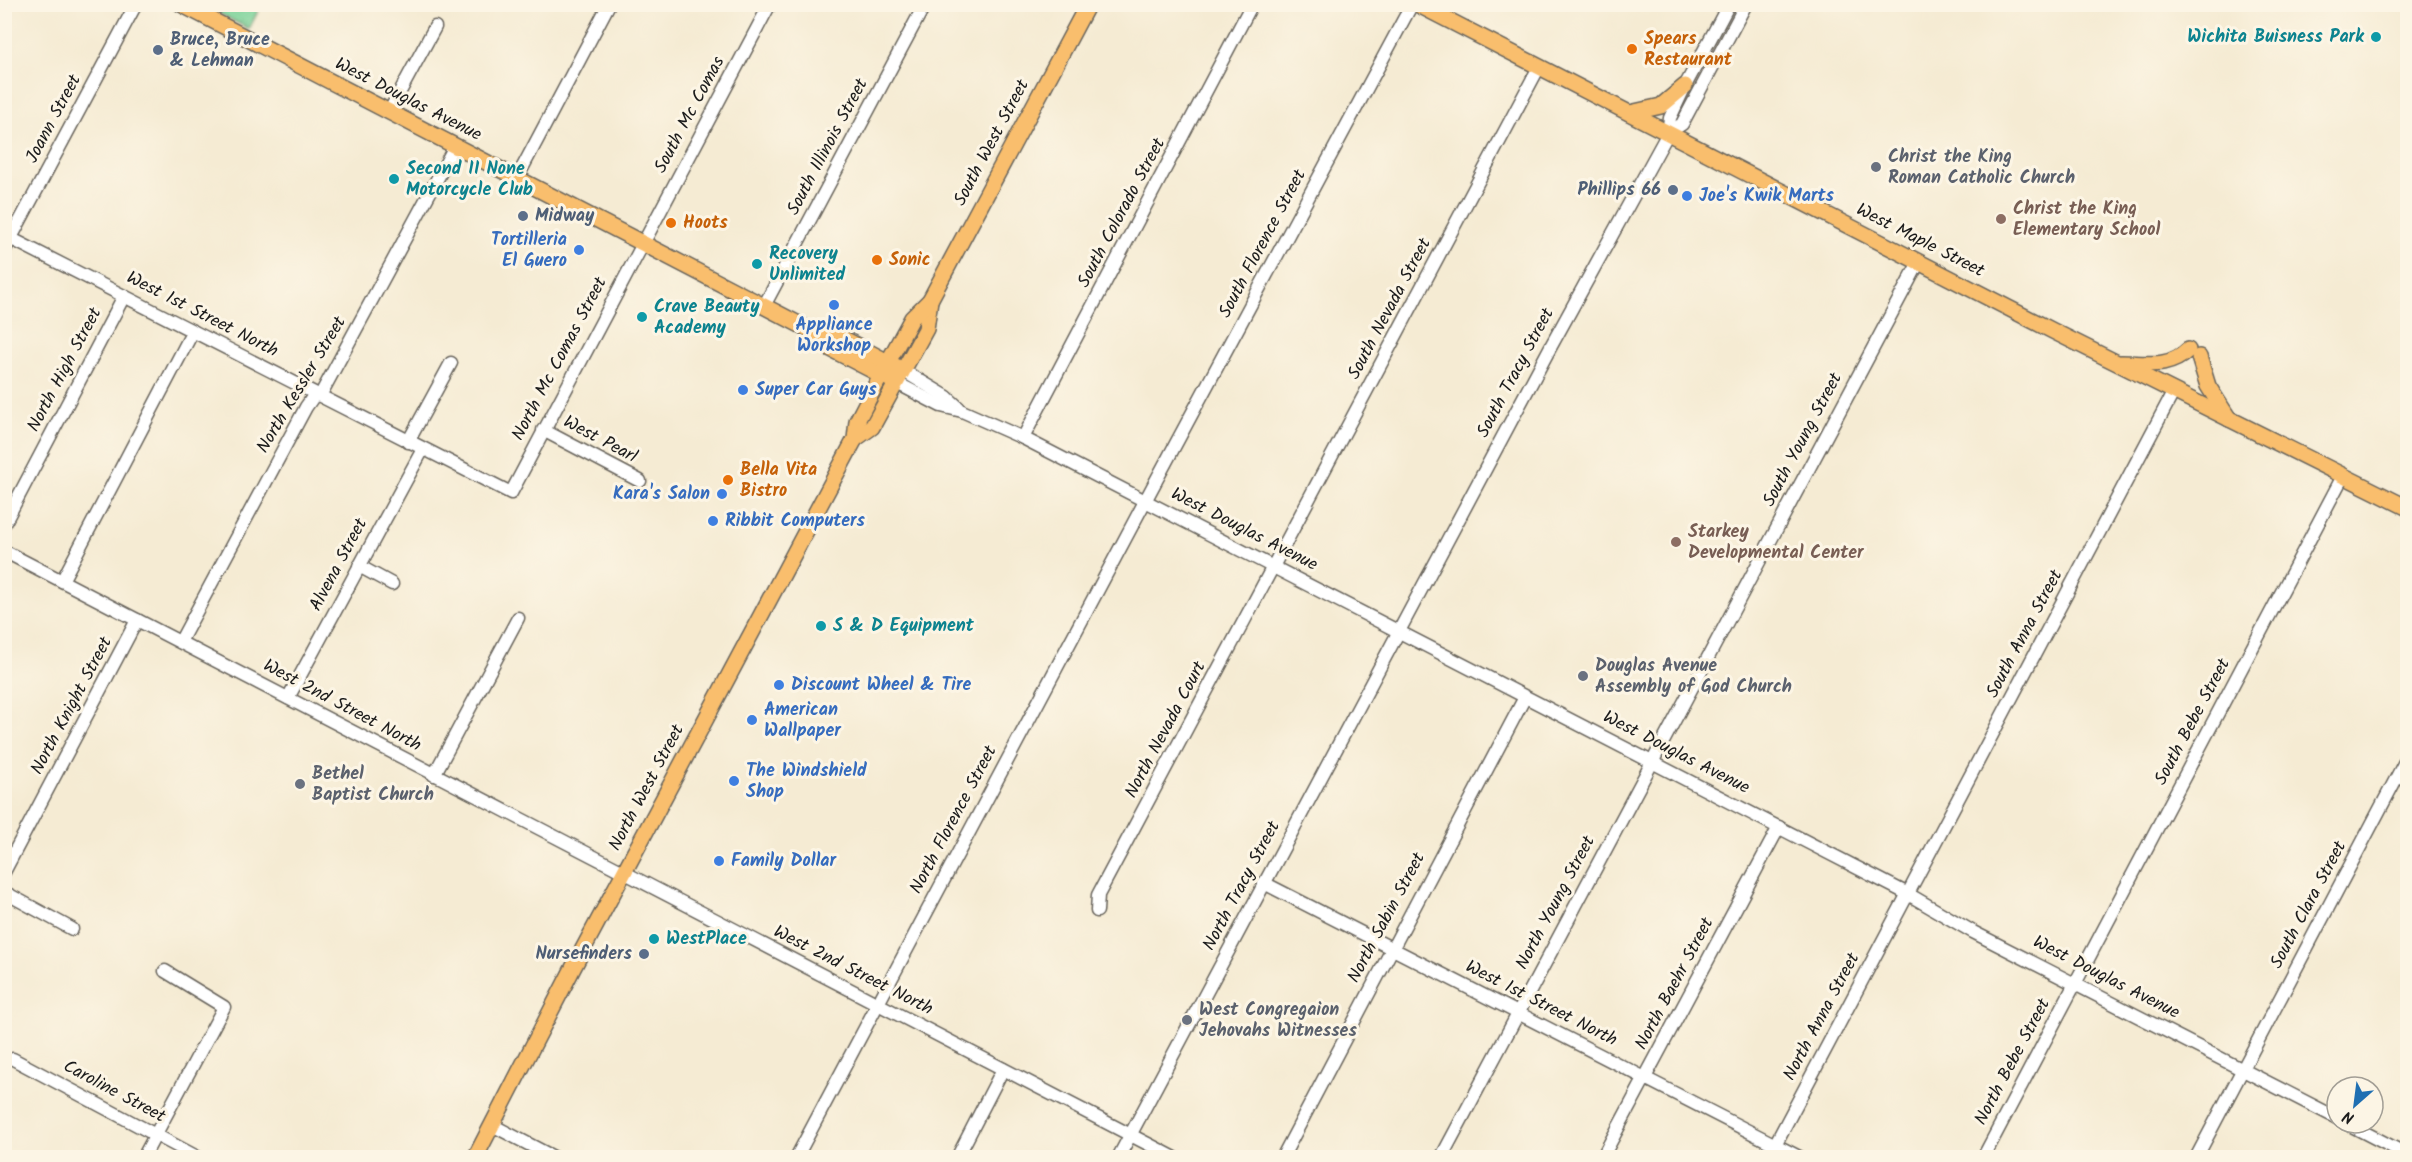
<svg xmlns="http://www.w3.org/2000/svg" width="2412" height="1162" font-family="Kalam,sans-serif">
	<defs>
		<pattern id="park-tufts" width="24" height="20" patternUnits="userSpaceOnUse" patternTransform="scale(1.5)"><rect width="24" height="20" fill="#79d298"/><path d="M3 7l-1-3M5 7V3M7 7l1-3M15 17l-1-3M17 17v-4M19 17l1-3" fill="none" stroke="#68b482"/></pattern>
	</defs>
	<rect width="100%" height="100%" fill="#fcf5e5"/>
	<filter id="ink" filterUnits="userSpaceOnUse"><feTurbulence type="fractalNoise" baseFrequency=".0167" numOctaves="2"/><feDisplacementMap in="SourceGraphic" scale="12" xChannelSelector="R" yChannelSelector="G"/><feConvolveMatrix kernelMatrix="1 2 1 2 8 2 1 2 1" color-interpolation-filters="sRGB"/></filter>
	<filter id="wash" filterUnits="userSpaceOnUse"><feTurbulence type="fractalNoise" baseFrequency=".008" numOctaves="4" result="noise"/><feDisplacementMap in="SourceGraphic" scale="24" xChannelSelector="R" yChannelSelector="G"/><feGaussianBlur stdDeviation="1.35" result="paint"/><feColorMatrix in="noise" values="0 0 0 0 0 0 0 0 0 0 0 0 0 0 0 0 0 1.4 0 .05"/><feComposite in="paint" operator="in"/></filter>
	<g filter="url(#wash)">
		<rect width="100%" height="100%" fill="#f5ebd3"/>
		<!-- park -->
		<polygon fill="url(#park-tufts)" stroke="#4a775a" stroke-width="1.5" points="203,5 261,5 249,29"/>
	</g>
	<g filter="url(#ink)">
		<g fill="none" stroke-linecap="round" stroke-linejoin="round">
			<!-- minor casing -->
			<g stroke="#68645c" stroke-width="15">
				<g id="minor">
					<polyline points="389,112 435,27"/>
					<polyline points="1668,133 1682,124 1746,4"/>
					<polyline points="517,178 609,4"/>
					<polyline points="4,235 511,493 770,4"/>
					<polyline points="4,251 136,4"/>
					<polyline points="764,306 925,4"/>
					<polyline points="902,370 947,397 959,408"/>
					<polyline points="895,382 941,406 962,411 1023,438 1908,894 1973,932 2337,1118"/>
					<polyline points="543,430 640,481"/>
					<polyline points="1023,438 1252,4"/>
					<polyline points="408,442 451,363"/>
					<polyline points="4,524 124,296"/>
					<polyline points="4,551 1175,1158"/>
					<polyline points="359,566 392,584"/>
					<polyline points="62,581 193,331"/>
					<polyline points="180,642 306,407 313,397 321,394 455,146"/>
					<polyline points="288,698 423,449"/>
					<polyline points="434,775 518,618"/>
					<polyline points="4,872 137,620"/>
					<polyline points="1264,883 1801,1158"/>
					<polyline points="4,892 72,929"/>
					<polyline points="1097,911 1098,895 1539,67"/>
					<polyline points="13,1059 199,1158"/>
					<polyline points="2346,1123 2408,1155"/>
					<polyline points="492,1125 555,1158"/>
					<polyline points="143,1158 224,1007 165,971"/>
					<polyline points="796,1158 1151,490 1412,4"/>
					<polyline points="957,1158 1003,1069"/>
					<polyline points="1118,1158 1550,348 1668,133 1670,118 1685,86 1729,4"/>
					<polyline points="1282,1158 1525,697"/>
					<polyline points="1441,1158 1919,262"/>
					<polyline points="1602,1158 1779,827"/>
					<polyline points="1768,1158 2174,391"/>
					<polyline points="1983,1158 2343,476"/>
					<polyline points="2196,1158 2408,756"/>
				</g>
			</g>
			<!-- major casing -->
			<g stroke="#68645c" stroke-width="18">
				<g id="major">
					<polyline points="181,4 810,330 831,349 895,382"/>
					<polyline points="1417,4 2053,331 2408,508"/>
					<polyline points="1630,113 1661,106 1685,86"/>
					<polyline points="810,330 827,330 897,367"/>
					<polyline points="2199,357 2208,386 2229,419"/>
					<path d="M 2121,363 C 2146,363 2169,369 2188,350"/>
					<polyline points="855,439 872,427 926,329 930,300"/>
					<polyline points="475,1158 573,968 855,439 857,421 881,375 912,318 930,300 1088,4"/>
				</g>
			</g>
			<!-- minor -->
			<use href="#minor" stroke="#fff" stroke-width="12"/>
			<!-- major -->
			<use href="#major" stroke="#f9be6d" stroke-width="15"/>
		</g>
	</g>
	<!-- markers -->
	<g fill="#0f9aa8" stroke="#fcf5e5" stroke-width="2">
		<circle cx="2376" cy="37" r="6"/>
		<circle cx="394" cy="179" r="6"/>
		<circle cx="757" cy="264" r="6"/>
		<circle cx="642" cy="317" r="6"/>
		<circle cx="821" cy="626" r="6"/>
		<circle cx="654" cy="939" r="6"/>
	</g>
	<g fill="#e8710a" stroke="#fcf5e5" stroke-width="2">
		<circle cx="1632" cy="49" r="6"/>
		<circle cx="671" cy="223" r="6"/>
		<circle cx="877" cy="260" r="6"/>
		<circle cx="728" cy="480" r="6"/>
	</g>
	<g fill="#5c6f8a" stroke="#fcf5e5" stroke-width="2">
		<circle cx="158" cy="50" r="6"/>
		<circle cx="1673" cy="190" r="6"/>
		<circle cx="523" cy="216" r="6"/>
		<circle cx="644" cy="954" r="6"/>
	</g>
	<g fill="#6b7280" stroke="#fcf5e5" stroke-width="2">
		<circle cx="1876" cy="167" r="6"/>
		<circle cx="1583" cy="676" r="6"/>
		<circle cx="300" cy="784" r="6"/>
		<circle cx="1187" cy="1020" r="6"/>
	</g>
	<g fill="#3f7fe0" stroke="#fcf5e5" stroke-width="2">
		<circle cx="1687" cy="196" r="6"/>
		<circle cx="579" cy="250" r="6"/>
		<circle cx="834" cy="305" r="6"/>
		<circle cx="743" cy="390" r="6"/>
		<circle cx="722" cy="494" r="6"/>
		<circle cx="713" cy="521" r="6"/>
		<circle cx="779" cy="685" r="6"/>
		<circle cx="752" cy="720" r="6"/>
		<circle cx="734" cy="781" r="6"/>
		<circle cx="719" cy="861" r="6"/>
	</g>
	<g fill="#8d6e63" stroke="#fcf5e5" stroke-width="2">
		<circle cx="2001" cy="219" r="6"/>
		<circle cx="1676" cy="542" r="6"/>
	</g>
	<g text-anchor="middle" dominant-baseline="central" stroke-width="6" stroke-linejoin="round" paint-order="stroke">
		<!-- culture labels -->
		<g font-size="18" font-weight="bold" fill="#0d838f" stroke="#fcf5e5" text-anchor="start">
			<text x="2364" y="37" text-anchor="end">Wichita Buisness Park</text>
			<text x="406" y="169">Second II None<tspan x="406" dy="21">Motorcycle Club</tspan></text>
			<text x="769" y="254">Recovery<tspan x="769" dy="21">Unlimited</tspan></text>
			<text x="654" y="307">Crave Beauty<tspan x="654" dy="21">Academy</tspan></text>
			<text x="833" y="626">S &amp; D Equipment</text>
			<text x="666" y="939">WestPlace</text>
		</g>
		<!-- food labels -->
		<g font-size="18" font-weight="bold" fill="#c56008" stroke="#fcf5e5" text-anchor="start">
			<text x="1644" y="39">Spears<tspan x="1644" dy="21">Restaurant</tspan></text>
			<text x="683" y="223">Hoots</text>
			<text x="889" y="260">Sonic</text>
			<text x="740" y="470">Bella Vita<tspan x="740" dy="21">Bistro</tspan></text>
		</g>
		<!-- service labels -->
		<g font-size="18" font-weight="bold" fill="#4e5e75" stroke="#fcf5e5" text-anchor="start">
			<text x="170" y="40">Bruce, Bruce<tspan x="170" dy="21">&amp; Lehman</tspan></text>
			<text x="1661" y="190" text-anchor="end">Phillips 66</text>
			<text x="535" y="216">Midway</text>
			<text x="632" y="954" text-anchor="end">Nursefinders</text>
		</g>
		<!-- street labels -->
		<g font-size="18" fill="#1c1c1c" stroke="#fcf5e5">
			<text transform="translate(408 100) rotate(27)">West Douglas Avenue</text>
			<text transform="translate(690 115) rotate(-62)">South Mc Comas</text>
			<text transform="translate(54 119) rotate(-62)">Joann Street</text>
			<text transform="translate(992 143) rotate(-62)">South West Street</text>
			<text transform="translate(828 147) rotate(-62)">South Illinois Street</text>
			<text transform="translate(1122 213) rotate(-62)">South Colorado Street</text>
			<text transform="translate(1920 241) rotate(27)">West Maple Street</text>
			<text transform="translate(1263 244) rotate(-62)">South Florence Street</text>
			<text transform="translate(1390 309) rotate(-62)">South Nevada Street</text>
			<text transform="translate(202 315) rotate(27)">West 1st Street North</text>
			<text transform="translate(560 359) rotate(-62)">North Mc Comas Street</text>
			<text transform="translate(65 370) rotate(-62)">North High Street</text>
			<text transform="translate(1516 373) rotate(-62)">South Tracy Street</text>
			<text transform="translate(302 385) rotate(-59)">North Kessler Street</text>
			<text transform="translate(600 440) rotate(28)">West Pearl</text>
			<text transform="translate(1803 440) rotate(-62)">South Young Street</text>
			<text transform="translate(1244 530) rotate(27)">West Douglas Avenue</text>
			<text transform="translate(339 565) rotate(-62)">Alvena Street</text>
			<text transform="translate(2025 634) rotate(-62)">South Anna Street</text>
			<text transform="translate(72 706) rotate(-62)">North Knight Street</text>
			<text transform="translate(342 706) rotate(28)">West 2nd Street North</text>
			<text transform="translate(2193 722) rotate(-62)">South Bebe Street</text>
			<text transform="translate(1166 730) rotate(-62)">North Nevada Court</text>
			<text transform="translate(1676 753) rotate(27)">West Douglas Avenue</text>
			<text transform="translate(647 788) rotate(-62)">North West Street</text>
			<text transform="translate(954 820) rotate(-62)">North Florence Street</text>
			<text transform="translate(1242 886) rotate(-62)">North Tracy Street</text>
			<text transform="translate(1556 903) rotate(-62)">North Young Street</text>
			<text transform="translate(2309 905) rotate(-62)">South Clara Street</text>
			<text transform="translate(1387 918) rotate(-62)">North Sabin Street</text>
			<text transform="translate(853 971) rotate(27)">West 2nd Street North</text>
			<text transform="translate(2106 978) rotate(27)">West Douglas Avenue</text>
			<text transform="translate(1675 984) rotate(-62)">North Baehr Street</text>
			<text transform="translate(1541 1004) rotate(27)">West 1st Street North</text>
			<text transform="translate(1822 1017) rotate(-62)">North Anna Street</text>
			<text transform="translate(2013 1062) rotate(-62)">North Bebe Street</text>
			<text transform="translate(114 1092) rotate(28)">Caroline Street</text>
		</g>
		<!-- worship labels -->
		<g font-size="18" font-weight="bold" fill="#5b616d" stroke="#fcf5e5" text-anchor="start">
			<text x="1888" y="157">Christ the King<tspan x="1888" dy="21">Roman Catholic Church</tspan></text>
			<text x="1595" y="666">Douglas Avenue<tspan x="1595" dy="21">Assembly of God Church</tspan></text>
			<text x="312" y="774">Bethel<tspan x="312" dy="21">Baptist Church</tspan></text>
			<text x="1199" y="1010">West Congregaion<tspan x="1199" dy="21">Jehovahs Witnesses</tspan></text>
		</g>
		<!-- shop labels -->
		<g font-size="18" font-weight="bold" fill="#366cbe" stroke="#fcf5e5" text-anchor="start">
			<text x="1699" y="196">Joe's Kwik Marts</text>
			<text x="567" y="240" text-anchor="end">Tortilleria<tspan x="567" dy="21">El Guero</tspan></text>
			<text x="834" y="325" text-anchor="middle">Appliance<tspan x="834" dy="21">Workshop</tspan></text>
			<text x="755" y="390">Super Car Guys</text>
			<text x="710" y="494" text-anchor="end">Kara's Salon</text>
			<text x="725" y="521">Ribbit Computers</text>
			<text x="791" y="685">Discount Wheel &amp; Tire</text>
			<text x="764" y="710">American<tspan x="764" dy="21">Wallpaper</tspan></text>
			<text x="746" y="771">The Windshield<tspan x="746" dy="21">Shop</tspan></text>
			<text x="731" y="861">Family Dollar</text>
		</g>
		<!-- education labels -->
		<g font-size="18" font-weight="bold" fill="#785e54" stroke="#fcf5e5" text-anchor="start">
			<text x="2013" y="209">Christ the King<tspan x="2013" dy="21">Elementary School</tspan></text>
			<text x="1688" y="532">Starkey<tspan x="1688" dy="21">Developmental Center</tspan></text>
		</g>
	</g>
	<!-- margin -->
	<rect width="2412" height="1162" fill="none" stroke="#fcf5e5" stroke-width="24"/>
	<!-- north arrow -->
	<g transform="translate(2355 1105) rotate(208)"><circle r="28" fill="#fcf5e5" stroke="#a29e95" stroke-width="1.5"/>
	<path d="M0-4.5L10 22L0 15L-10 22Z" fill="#1f6fb2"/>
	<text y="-9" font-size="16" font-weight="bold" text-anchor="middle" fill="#1c1c1c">N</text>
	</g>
</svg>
